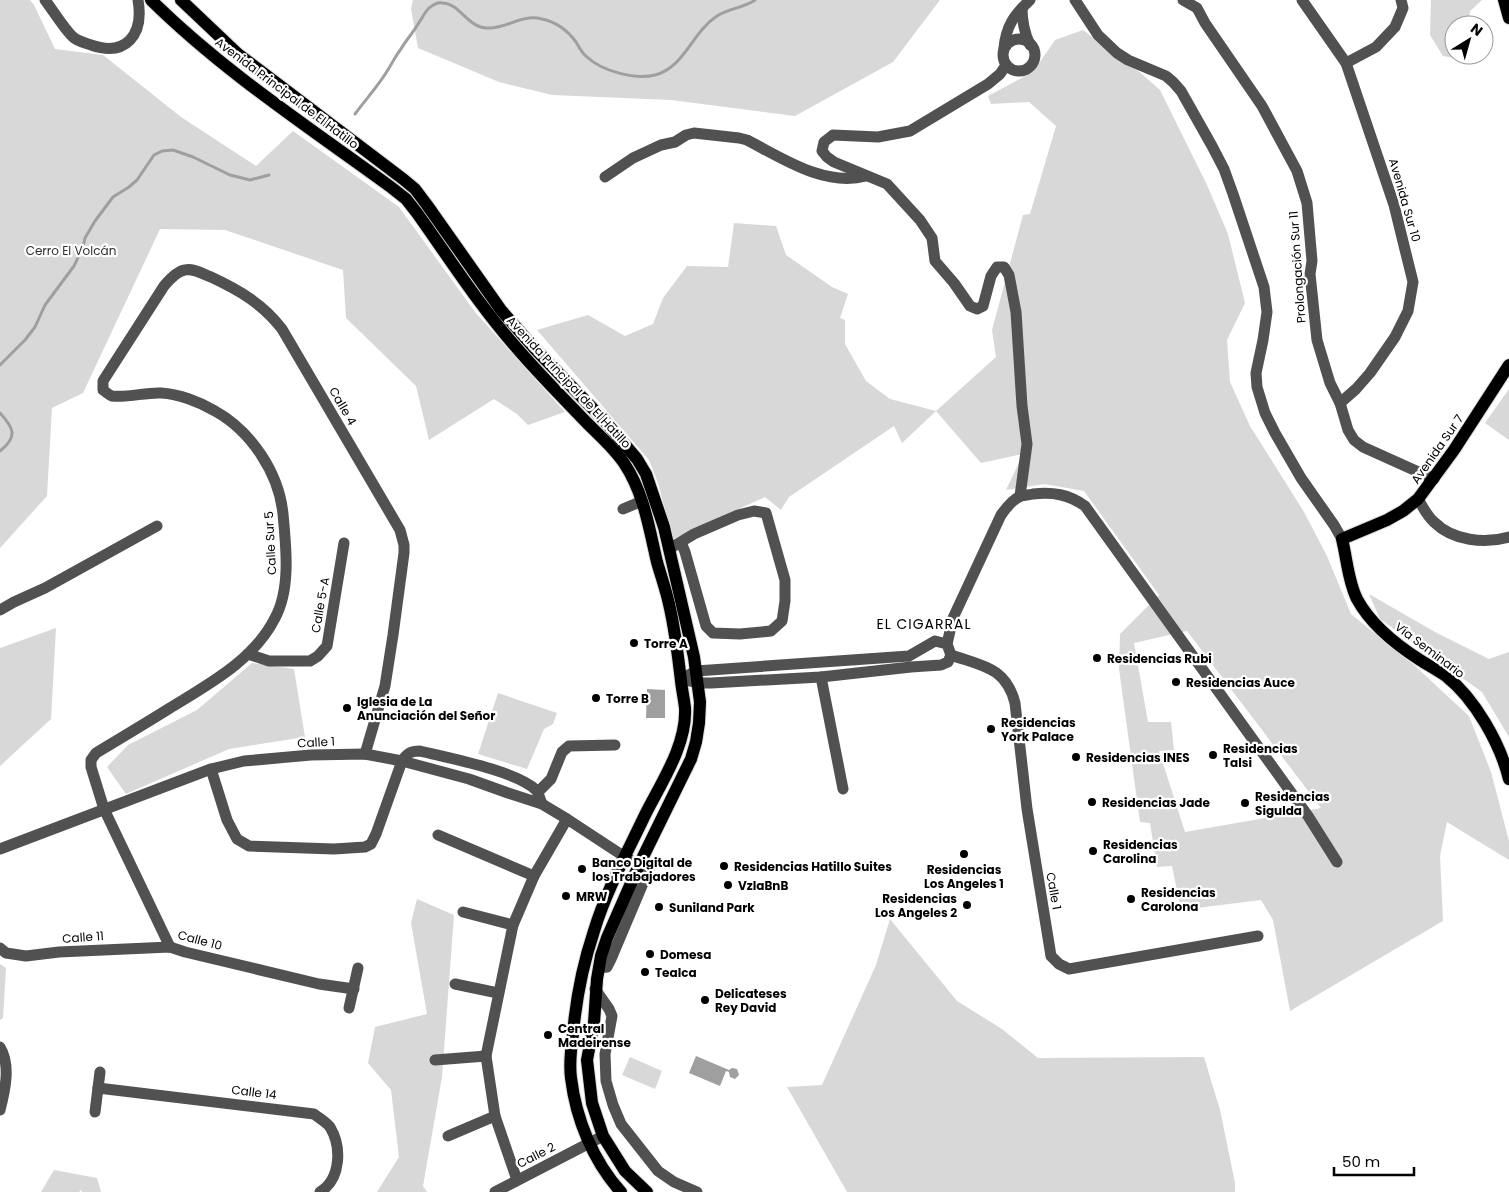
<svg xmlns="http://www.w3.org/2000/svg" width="1509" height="1192" font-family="Poppins,sans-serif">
	<rect width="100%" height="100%" fill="#fff"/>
	<!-- green -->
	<g fill="#d8d8d8" fill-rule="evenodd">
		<polygon points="0,0 30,0 34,5 55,49 103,55 181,117 256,166 293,131 399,207 475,312 565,412 528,425 517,414 494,399 429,440 416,386 346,318 343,270 225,230 160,229 83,393 52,408 47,496 0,548"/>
		<polygon points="413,0 940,0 893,62 795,116 671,100 552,95 499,82 418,48 411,9"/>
		<polygon points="1431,0 1482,0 1470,11 1468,25 1454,25 1454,55 1458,55 1454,58 1443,56 1430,35"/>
		<path d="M 1083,30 L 1142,74 L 1160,90 L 1207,185 L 1228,234 L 1245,303 L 1227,340 L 1230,382 L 1250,426 L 1304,512 L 1327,556 L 1351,614 L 1415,666 L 1469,716 L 1491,772 L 1509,841 L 1509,860 L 1447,822 L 1440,856 L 1443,921 L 1290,1011 L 1273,920 L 1261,900 L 1181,910 L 1172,866 L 1157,867 L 1150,823 L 1140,822 L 1119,669 L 1120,634 L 1159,595 L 1084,491 L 1044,484 L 1006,490 L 1023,454 L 981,463 L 936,411 L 902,443 L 894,426 L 789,497 L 781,510 L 765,497 L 673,539 L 658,483 L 649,460 L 537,330 L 588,315 L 625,336 L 653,324 L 663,298 L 687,266 L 728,267 L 734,223 L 776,226 L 786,255 L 832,287 L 848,294 L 840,318 L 845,320 L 845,344 L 866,381 L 890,399 L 936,411 L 996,357 L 992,330 L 1023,215 L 1030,214 L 1056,126 L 1029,102 L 991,104 L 988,96 L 1033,72 L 1055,40 ZM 1187,631 L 1321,808 L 1185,832 L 1159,751 L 1174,750 L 1171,722 L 1148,722 L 1134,643 Z"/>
		<polygon points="1509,389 1509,440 1485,423"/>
		<polygon points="1369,594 1435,632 1489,659 1509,652 1509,737 1482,692 1380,619"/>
		<polygon points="56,628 51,719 0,766 0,648"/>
		<polygon points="252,663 294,669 305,737 229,749 126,794 107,767 128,745 197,710"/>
		<polygon points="498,693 557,713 553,724 544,729 527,769 478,754"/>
		<polygon points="417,899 454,915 442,1077 423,1186 427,1192 377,1192 399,1157 391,1090 368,1063 375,1027 427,1014 411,923"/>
		<polygon points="890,919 957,1001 1002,1029 1038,1058 1204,1057 1220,1110 1235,1183 1235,1192 847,1192 787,1087 822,1085 876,965"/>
		<polygon points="0,964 6,968 3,1018 0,1020"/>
		<polygon points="630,1057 662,1071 655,1089 622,1075"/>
		<polygon points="54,1170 97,1178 101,1192 82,1192 81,1190 79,1192 41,1192"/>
	</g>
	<!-- water -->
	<g fill="#9f9f9f">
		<polygon points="647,689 665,690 665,718 646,718"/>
		<polygon points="696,1056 729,1070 732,1068 737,1069 739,1075 735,1079 730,1077 729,1072 726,1071 720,1086 689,1073"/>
	</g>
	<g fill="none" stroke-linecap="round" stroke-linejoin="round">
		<!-- stream -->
		<g stroke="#9f9f9f" stroke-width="3">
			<path d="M 355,114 C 366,99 380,84 389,68 C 393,62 396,55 401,49 C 406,40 413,33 418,24 C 422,19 424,13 429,8 C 433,5 437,2 442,3 C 461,3 467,30 491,28 C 509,27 523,14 542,19 C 556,22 568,31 576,42 C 579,47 582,53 587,57 C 602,71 635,80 655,75 C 685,67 692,32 717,16 C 729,8 744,8 755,0"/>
			<polyline points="0,365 25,340 35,327 45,305 74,266 83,247 85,238 95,221 113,197 129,187 137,180 154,155 162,151 173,150 193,157 230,175 250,180 269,175"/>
			<path d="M 0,413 C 14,428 18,437 0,451"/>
		</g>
		<!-- major casing -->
		<g stroke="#dbdbdb" stroke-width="14">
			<g id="major">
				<path d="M 151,0 C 224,72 310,128 392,188 L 406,199 L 417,213 C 449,258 479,305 515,346 C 538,373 563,398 587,423 C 600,436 614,448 624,463 C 644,493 649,528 657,562 C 661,576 666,590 669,604 C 675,629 678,655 681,681 C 682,690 684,699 685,708 C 687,745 661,783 645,815 C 627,853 606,891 594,931 C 583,964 576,999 573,1034 C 571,1048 569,1063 571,1078 C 576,1119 593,1161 621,1192"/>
				<polyline points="181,0 238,54 403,179 415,189 427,205 501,310 535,349 603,419 637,459 646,474 664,527 694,657 700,702 699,723 696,742 691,759 639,865 607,938 601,956 597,979 594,1023 587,1060 592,1103 603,1136 625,1171 647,1192"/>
				<polyline points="1504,0 1509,18"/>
				<path d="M 1509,365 L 1454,450 L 1418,499 L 1403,511 L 1387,520 L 1342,539 C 1347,559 1348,581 1357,599 C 1371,625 1395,644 1420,660 C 1428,665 1437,670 1446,676 C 1475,699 1500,743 1509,779"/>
			</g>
		</g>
		<!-- minor -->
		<g stroke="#515151" stroke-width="11">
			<path d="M 45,0 C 52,9 65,30 73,37 C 77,41 85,43 91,45 C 126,57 144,35 138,0"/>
			<polyline points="1075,0 1098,35 1117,53 1128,60 1166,76 1173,82 1181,91 1212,146 1224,169 1233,194 1264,287 1267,312 1263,340 1256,373 1257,387 1265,413 1275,433 1301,478 1334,525 1342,539"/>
			<polyline points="1183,0 1197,8 1205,23 1262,106 1297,171 1307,203 1312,261 1310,274 1317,340 1330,383 1340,403 1348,430 1354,440 1363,447 1434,479"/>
			<polyline points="1302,0 1346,63 1394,205 1413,282 1408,311 1395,337 1370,373 1356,389 1340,403"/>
			<path d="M 1022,8 C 1022,22 1024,32 1030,45"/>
			<circle cx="1019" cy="55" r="16"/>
			<path d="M 1004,48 C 1006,26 1014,15 1030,0"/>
			<polyline points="1346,63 1376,47 1395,27 1403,8 1401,0"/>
			<polyline points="1006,65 1000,74 988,84 910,131 878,137 833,135 824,142 822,151 827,157 834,162 887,184 920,220 932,238 935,261 954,283 970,306 977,309 983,306 991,276 997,267 1004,267 1009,275 1016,312 1022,406 1027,444 1020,496"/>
			<path d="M 605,177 L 633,158 L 661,145 L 675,142 L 686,135 L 694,133 L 739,138 L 747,140 C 782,158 824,187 866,176"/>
			<path d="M 1418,499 C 1423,507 1427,516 1434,522 C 1453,541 1485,544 1509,537"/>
			<polyline points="623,509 642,501"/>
			<polyline points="669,549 694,534 738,515 754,511 766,513 785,580 785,601 782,621 771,631 740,634 713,633 706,626 685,552 681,542"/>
			<polyline points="0,610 14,602 45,588 157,526"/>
			<polygon points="935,641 947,644 951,655 948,662 941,665 911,667 821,677 711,683 698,683 681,679 696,671 909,656"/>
			<path d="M 947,644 L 953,618 L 1001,515 C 1006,508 1013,499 1021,496 C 1025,495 1029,495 1033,494 C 1053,492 1068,494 1085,506 L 1308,816 L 1337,862"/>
			<polyline points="248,654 269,661 310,661 318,656 327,646 344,543"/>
			<path d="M 951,655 C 982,666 1006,667 1015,703 L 1027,809 L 1051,956 L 1059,964 L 1069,969 L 1258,936"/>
			<polyline points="821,677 843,789"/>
			<path d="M 211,769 L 227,820 L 237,839 L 249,846 L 334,849 L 365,847 L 371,844 L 376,834 L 402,761 C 407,753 411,751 420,751 C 448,758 517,771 536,790 C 539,794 540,799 542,804"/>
			<polyline points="538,792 551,779 562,752 569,746 615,745"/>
			<polyline points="438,835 534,876"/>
			<polyline points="0,849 211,769 244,761 311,755 365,754 402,761 469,779 508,793 542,804 567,819 625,857 639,865"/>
			<polyline points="463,912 513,925"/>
			<path d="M 170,947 L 104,809 L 91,767 L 91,760 L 96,753 C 121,738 146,723 170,708 C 209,684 254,660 275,618 C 291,589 286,546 283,514 C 279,473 251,431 215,411 C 200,402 179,394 161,393 C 146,392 128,398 112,396 C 109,395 106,392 103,390 L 103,381 L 164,286 C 169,280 177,271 185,270 C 193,268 203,274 211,277 C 239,290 263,304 282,329 L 400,530 L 404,545 L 404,553 L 393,635 L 385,686 L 365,754"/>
			<polyline points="0,948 6,953 26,956 59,952 170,947 185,952 319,984 354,989"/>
			<polyline points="599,968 607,967 611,959 649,869"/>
			<polyline points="455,984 498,993"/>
			<polyline points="595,989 609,1009 612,1016 605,1054 606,1081 613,1105 621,1124 658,1171 674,1182 697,1192"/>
			<polyline points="349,1008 358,968"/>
			<path d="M 0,1047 C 11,1065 5,1091 0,1110"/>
			<polyline points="435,1060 486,1056"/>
			<path d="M 98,1088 L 314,1114 C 319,1118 326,1122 330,1127 C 342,1147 341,1179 320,1192"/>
			<polyline points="95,1112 100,1072"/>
			<polyline points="448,1136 495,1116"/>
			<polyline points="517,1180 495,1116 486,1056 513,925 534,876 567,819"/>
			<polyline points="495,1192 603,1136"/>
		</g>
		<!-- major -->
		<use href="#major" stroke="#000" stroke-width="12"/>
	</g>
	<!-- markers -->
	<g fill="#000" stroke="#fff" stroke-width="2">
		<circle cx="634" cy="643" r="5"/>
		<circle cx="1097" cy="658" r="5"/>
		<circle cx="1176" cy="682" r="5"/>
		<circle cx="596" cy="698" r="5"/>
		<circle cx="347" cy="708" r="5"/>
		<circle cx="991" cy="729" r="5"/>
		<circle cx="1213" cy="755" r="5"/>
		<circle cx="1076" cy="757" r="5"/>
		<circle cx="1092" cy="802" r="5"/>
		<circle cx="1245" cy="803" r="5"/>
		<circle cx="1093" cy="851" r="5"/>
		<circle cx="964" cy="854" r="5"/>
		<circle cx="724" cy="866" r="5"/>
		<circle cx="582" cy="869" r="5"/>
		<circle cx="728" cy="885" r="5"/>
		<circle cx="566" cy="896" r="5"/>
		<circle cx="1131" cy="899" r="5"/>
		<circle cx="967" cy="905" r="5"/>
		<circle cx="659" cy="907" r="5"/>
		<circle cx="650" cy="954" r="5"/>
		<circle cx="645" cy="972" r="5"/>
		<circle cx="705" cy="1000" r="5"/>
		<circle cx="548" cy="1035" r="5"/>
	</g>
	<g text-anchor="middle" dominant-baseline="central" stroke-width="4.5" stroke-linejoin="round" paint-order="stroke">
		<!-- street labels -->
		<g font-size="12" fill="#000" stroke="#fff">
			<text transform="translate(287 93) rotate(37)">Avenida Principal de El Hatillo</text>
			<text transform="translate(1405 200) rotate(74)">Avenida Sur 10</text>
			<text transform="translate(1297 267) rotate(-94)">Prolongación Sur 11</text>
			<text transform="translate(569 382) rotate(47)">Avenida Principal de El Hatillo</text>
			<text transform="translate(343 406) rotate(60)">Calle 4</text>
			<text transform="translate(1437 449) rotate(-55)">Avenida Sur 7</text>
			<text transform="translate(270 543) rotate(-93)">Calle Sur 5</text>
			<text transform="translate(320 605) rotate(-80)">Calle 5-A</text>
			<text transform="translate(1430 650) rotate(37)">Vía Seminario</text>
			<text transform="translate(316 742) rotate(-3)">Calle 1</text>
			<text transform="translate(1054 891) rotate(80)">Calle 1</text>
			<text transform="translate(83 937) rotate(-4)">Calle 11</text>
			<text transform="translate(200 940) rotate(15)">Calle 10</text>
			<text transform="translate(254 1092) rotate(7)">Calle 14</text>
			<text transform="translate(536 1155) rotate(-27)">Calle 2</text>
		</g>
		<!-- park labels -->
		<g font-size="12" fill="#2f2f2f" stroke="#fff">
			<text x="71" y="250">Cerro El Volcán</text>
		</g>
		<!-- poi labels -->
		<g font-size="12" font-weight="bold" fill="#000" stroke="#fff" text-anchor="start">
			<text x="644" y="643">Torre A</text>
			<text x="1107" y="658">Residencias Rubi</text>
			<text x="1186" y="682">Residencias Auce</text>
			<text x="606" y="698">Torre B</text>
			<text x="357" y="701">Iglesia de La<tspan x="357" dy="14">Anunciación del Señor</tspan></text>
			<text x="1001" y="722">Residencias<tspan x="1001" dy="14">York Palace</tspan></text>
			<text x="1223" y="748">Residencias<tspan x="1223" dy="14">Talsi</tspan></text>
			<text x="1086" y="757">Residencias INES</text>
			<text x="1255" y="796">Residencias<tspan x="1255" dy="14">Sigulda</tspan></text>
			<text x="1102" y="802">Residencias Jade</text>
			<text x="1103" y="844">Residencias<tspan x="1103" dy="14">Carolina</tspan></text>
			<text x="592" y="862">Banco Digital de<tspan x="592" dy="14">los Trabajadores</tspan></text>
			<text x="734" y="866">Residencias Hatillo Suites</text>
			<text x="964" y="869" text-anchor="middle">Residencias<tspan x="964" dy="14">Los Angeles 1</tspan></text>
			<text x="738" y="885">VzlaBnB</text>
			<text x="1141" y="892">Residencias<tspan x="1141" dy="14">Carolona</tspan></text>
			<text x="576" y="896">MRW</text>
			<text x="957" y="898" text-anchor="end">Residencias<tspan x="957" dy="14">Los Angeles 2</tspan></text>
			<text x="669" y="907">Suniland Park</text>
			<text x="660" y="954">Domesa</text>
			<text x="655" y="972">Tealca</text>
			<text x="715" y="993">Delicateses<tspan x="715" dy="14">Rey David</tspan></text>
			<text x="558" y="1028">Central<tspan x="558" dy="14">Madeirense</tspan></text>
		</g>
		<!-- neighbourhood labels -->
		<g font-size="14" letter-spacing="1" fill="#000" stroke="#fff">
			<text x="924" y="624">EL CIGARRAL</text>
		</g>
	</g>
	<!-- north arrow -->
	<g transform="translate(1469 40) rotate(37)"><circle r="24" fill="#ffffff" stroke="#999999"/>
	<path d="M0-4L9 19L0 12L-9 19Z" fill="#000000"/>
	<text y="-8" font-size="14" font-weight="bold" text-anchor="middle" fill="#000000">N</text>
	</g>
	<!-- scale -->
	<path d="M1334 1167v8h80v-8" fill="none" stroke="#000000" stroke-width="2.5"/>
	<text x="1342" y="1167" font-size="15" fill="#000000" stroke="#ffffff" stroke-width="4" paint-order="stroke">50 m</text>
</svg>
